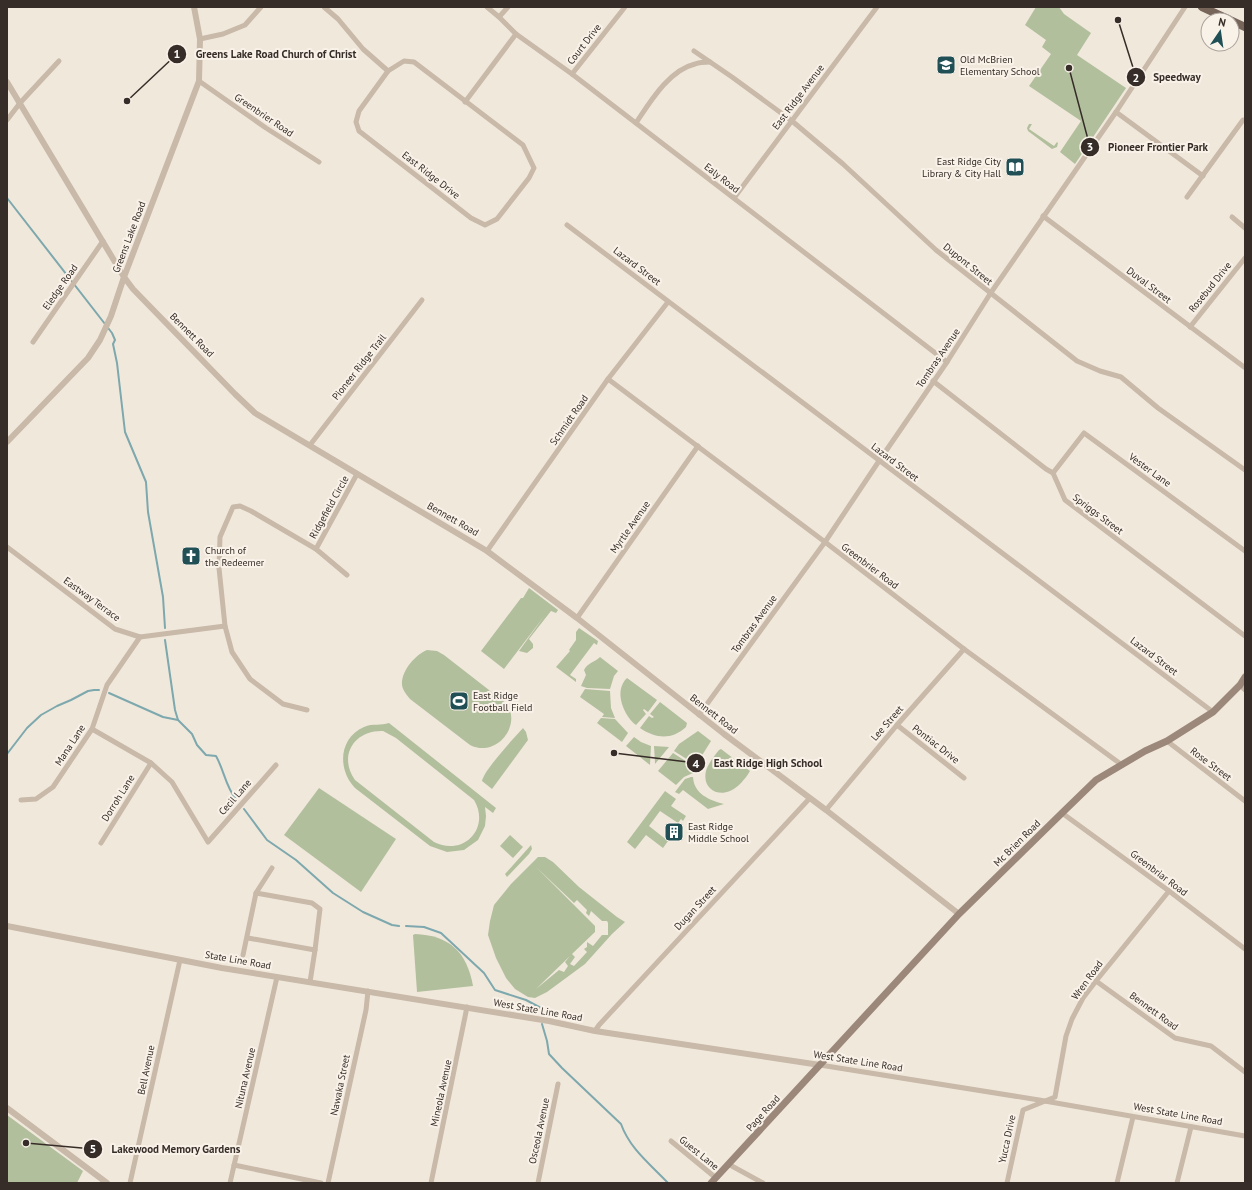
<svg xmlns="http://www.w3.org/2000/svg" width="1252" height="1190" font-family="'PT Sans',sans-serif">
	<rect width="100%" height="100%" fill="#f1e8dc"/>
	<!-- green -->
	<g fill="#b2bf9d" fill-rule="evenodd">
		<polygon points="1036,7 1059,7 1064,14 1091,33 1077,55 1126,88 1075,164 1060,152 1081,121 1029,86 1051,54 1042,47 1046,40 1025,25"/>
		<polygon points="1029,124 1032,124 1029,129 1054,146 1057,142 1058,143 1057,147 1052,149 1028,131 1027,128"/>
		<polygon points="529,588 558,610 556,613 551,611 529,639 533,644 533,648 527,653 519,651 545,615 504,669 481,651 521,598 523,598"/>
		<polygon points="579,628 598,641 597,645 594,643 570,675 576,679 576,682 556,667 570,651 569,650 576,640 576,632"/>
		<path d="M 427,650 L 437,651 L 444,655 L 507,704 C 522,727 495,758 470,745 L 410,699 C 407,695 403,691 402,685 C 401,671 415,655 427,650 Z"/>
		<path d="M 600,657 L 618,671 L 614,676 L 610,689 L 587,688 L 581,686 L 586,675 L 584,670 C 587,663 595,662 600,657 Z"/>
		<path d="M 627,678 L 657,700 L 648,712 L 644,709 L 643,710 L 646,714 L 636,725 C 624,716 613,691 627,678 Z"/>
		<polygon points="585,689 610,691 611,708 615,718 602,717 604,714 580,697"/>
		<path d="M 660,702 L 687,723 L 686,727 C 672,740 656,739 640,728 L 649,716 L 652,718 L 654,717 L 650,714 Z"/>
		<polygon points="601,718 615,719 628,733 622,742 597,723"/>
		<path d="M 389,723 L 496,808 L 493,813 L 485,807 L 486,816 L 485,826 L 478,840 L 464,850 L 447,852 L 430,846 L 355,788 C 337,769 339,738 364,727 C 373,723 381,726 389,723 ZM 383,731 L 396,738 L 474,800 C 491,828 463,857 434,842 L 355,780 C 338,756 354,730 383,731 Z"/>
		<path d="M 523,728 L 526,732 L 528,740 L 492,789 L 482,781 C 484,770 514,738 523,728 Z"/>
		<polygon points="698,731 711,741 696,765 674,751 679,744"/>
		<polygon points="634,737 641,742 651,746 650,765 626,746"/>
		<polygon points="654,746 669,747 655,764 655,763"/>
		<path d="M 721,749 L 750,771 C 746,778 738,788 730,791 C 716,797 702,787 706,771 C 708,764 714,756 719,750 Z"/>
		<polygon points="673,753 695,767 693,773 684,777 676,785 658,771"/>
		<path d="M 691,777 L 693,777 C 694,794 709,800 724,804 L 708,809 L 683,790 L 679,794 L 675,792 L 685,779 Z"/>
		<polygon points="319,788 396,839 361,892 284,835"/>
		<polygon points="665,791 676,799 671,806 686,816 683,821 681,819 678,823 660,811 649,826 668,841 663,848 646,835 635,849 627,842"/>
		<polygon points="510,835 523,847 513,858 500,846"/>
		<polygon points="531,845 532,849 529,854 507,877 505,874"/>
		<path d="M 538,857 L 545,857 L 553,862 L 579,887 L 617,917 L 625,922 L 612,934 L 585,964 L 547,992 L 535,998 L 528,997 L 515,989 L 506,978 L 496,958 L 488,935 L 490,921 L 494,905 L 511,884 ZM 536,867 L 574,903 L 577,900 L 587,910 L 586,913 L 589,916 L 591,911 L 602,921 L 607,921 L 608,923 L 608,935 L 602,935 L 593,946 L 587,942 L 587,947 L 584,949 L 587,952 L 574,966 L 570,964 L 575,957 L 572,954 L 595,932 L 595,926 ZM 570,956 L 565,962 L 568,966 L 564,972 L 559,970 L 536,989 Z"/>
		<path d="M 415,934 C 449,935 467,952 473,986 L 417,992 L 413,935 Z"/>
		<polygon points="7,1115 83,1171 77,1183 7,1183"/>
	</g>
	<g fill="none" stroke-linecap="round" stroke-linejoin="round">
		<!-- stream -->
		<g stroke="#7da8ad" stroke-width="2">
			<polyline points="7,198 112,333 115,340 113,344 117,363 125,432 146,482 148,512 163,597 165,628"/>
			<path d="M 165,640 L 175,710 L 178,720 L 192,734 L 197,745 L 206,755 L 216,756 C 224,770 226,788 236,799"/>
			<polyline points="109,693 163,717 178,720"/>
			<polyline points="7,754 27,728 41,715 57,706 71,700 88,691 94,690 99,690"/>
			<polyline points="244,809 267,840 296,860 333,893 363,912 392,925 399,926"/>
			<polyline points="406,926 424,927 441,933 484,973 495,990 526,1000 541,1008 541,1014"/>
			<path d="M 542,1024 L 547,1041 L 549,1054 L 562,1068 L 621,1124 C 630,1149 650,1164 668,1183"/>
		</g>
		<!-- minor -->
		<g stroke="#c8b9a9" stroke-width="5">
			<polyline points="324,7 338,19 363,49 388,71"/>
			<polyline points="487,7 499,17 516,34 572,74 947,362"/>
			<polyline points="499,17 508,7"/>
			<polyline points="200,39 223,34 245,25 261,7"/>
			<polyline points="694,51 732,77 792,121 843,164 936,250 1077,361 1100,371 1121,377 1158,408 1245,470"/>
			<polygon points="404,61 414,62 523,145 534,168 529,178 497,219 485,225 471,218 359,131 356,122 359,111 388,71"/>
			<polyline points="572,74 625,7"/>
			<polyline points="199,81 266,128 319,162"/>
			<polyline points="465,102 516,34"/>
			<polyline points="1116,112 1203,176"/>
			<polyline points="7,120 20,103 59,61"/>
			<path d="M 636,123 C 650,102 669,70 695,64 C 700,62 705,62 710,62"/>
			<polyline points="1187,197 1243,120 1245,120"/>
			<polyline points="734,198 877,7"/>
			<polyline points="1043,216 1244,367"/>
			<polyline points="1232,217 1245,228"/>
			<polyline points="567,225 1213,712"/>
			<polyline points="1190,327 1245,258"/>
			<polyline points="33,342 103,241"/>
			<polyline points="608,379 825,542 964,649 1122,765"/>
			<polyline points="933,381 1046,469 1053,473 1065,500 1245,636"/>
			<polyline points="310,445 422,300"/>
			<polyline points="1053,473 1084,433 1245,551"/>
			<polyline points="7,547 115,629 140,637 225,626"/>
			<polyline points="316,549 357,474"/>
			<polyline points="487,551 608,379 668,302"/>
			<polyline points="577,618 698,446"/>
			<polyline points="1240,685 1245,690"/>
			<polyline points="307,710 283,704 250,679 232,652 225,626 219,568 220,537 233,507 240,506 251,511 316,549 347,575"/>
			<polyline points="699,715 825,542 879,461 947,362 990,294 1116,112 1185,7"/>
			<polyline points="897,725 964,778"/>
			<polyline points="92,729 151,763 172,782 208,842 276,765"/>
			<polyline points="1167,741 1245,801"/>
			<polyline points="21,800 36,799 53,787 92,729 107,685 140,637"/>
			<polyline points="826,810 897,725 964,649"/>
			<polyline points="1062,813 1169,891 1245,949"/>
			<polyline points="101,843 151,763"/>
			<polyline points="248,938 315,950 320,909 312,903 256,893"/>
			<polyline points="243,955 256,893 272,868"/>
			<polyline points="1096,981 1175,1038 1211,1046 1245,1072"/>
			<polyline points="310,982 315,950"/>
			<polyline points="595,1031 599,1025 809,799"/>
			<polyline points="820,1065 1039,1100 1245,1136"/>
			<polyline points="671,1141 716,1178"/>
			<polyline points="234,1165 321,1183"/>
			<polyline points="730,1165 763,1183"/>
			<polyline points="130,1183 180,960"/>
			<polyline points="230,1183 277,977"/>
			<polyline points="328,1183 366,1010 368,991"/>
			<polyline points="431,1183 467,1007"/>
			<polyline points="538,1183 558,1084"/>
			<polyline points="1007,1183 1023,1110 1055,1097 1066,1036 1072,1019 1083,998 1096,981 1169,891"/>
			<polyline points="1117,1183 1133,1117"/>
			<polyline points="1177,1183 1191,1127"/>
		</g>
		<!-- tertiary -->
		<g stroke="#c8b9a9" stroke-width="6">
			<polyline points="7,82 124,277 133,289 235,394 255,413 487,551 577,618 724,734 826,810 959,914"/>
			<polyline points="7,442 88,358 100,340 111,316 124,277 199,81 200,39 194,7"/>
			<polyline points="7,926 222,968 549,1021 595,1031 820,1065"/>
			<polyline points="7,1108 107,1183"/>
		</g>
		<!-- secondary -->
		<polyline stroke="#9c887a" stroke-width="7" points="711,1183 959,914 1062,813 1096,780 1145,751 1167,741 1213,712 1240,685 1245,677"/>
		<!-- primary -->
		<g stroke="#77655a" stroke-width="8">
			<polyline points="1202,7 1230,20"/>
			<polyline points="1232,21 1245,27"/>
		</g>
	</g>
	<!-- icons -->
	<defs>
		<g id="school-square" transform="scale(1)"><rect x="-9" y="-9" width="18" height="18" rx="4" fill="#204f55" stroke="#f9f2e9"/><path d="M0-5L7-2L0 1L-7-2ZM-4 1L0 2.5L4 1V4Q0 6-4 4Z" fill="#fff"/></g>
		<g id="library-square" transform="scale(1)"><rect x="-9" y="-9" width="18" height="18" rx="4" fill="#204f55" stroke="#f9f2e9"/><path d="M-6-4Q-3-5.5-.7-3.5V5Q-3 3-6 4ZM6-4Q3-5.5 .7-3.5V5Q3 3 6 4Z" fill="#fff"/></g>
		<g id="church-square" transform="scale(1)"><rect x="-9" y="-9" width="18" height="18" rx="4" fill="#204f55" stroke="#f9f2e9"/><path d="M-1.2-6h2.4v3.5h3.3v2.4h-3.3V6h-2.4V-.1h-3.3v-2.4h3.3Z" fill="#fff"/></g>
		<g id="stadium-square" transform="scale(1)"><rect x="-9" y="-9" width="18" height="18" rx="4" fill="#204f55" stroke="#f9f2e9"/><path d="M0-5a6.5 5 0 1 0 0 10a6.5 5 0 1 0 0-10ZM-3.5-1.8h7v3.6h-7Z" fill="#fff"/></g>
		<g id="building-square" transform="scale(1)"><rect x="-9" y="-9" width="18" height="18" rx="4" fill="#204f55" stroke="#f9f2e9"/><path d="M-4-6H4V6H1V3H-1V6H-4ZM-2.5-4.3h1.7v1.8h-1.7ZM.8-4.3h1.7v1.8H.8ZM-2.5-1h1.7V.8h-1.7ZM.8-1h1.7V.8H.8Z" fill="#fff"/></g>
	</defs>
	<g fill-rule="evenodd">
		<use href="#school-square" x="946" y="65"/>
		<use href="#library-square" x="1015" y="167"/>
		<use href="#church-square" x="191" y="556"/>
		<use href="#stadium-square" x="459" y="701"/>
		<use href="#building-square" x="674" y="832"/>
	</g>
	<g text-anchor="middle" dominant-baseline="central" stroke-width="4" stroke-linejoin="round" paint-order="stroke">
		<!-- street labels -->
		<g font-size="10" fill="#362d28" stroke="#f9f2e9">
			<text transform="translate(584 44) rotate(-52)">Court Drive</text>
			<text transform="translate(798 97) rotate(-53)">East Ridge Avenue</text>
			<text transform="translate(264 115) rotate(34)">Greenbrier Road</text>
			<text transform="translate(431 175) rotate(38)">East Ridge Drive</text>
			<text transform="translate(722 178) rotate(38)">Ealy Road</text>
			<text transform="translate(129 237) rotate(-69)">Greens Lake Road</text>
			<text transform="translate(968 264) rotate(39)">Dupont Street</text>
			<text transform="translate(637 266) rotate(37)">Lazard Street</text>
			<text transform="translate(1149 285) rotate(37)">Duval Street</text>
			<text transform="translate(60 287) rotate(-55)">Eledge Road</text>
			<text transform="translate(1210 287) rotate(-51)">Rosebud Drive</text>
			<text transform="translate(192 335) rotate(45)">Bennett Road</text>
			<text transform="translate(938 358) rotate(-56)">Tombras Avenue</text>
			<text transform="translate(359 367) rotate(-52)">Pioneer Ridge Trail</text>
			<text transform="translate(569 420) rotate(-55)">Schmidt Road</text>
			<text transform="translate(895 462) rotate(37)">Lazard Street</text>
			<text transform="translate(1150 470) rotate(36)">Vester Lane</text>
			<text transform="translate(329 507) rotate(-61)">Ridgefield Circle</text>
			<text transform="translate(1098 514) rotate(37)">Spriggs Street</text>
			<text transform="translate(453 519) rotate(30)">Bennett Road</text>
			<text transform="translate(630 527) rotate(-55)">Myrtle Avenue</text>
			<text transform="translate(870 566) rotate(37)">Greenbrier Road</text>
			<text transform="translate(92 599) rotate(36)">Eastway Terrace</text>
			<text transform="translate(754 624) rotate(-54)">Tombras Avenue</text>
			<text transform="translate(1154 656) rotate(37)">Lazard Street</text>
			<text transform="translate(714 714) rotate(38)">Bennett Road</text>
			<text transform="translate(887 723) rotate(-49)">Lee Street</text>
			<text transform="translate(936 744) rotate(38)">Pontiac Drive</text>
			<text transform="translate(70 745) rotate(-57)">Mana Lane</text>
			<text transform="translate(1211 764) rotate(37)">Rose Street</text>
			<text transform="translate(235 797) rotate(-49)">Cecil Lane</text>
			<text transform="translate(118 798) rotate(-58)">Dorroh Lane</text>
			<text transform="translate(1017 843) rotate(-45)">Mc Brien Road</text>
			<text transform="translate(1159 873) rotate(37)">Greenbriar Road</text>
			<text transform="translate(695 908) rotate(-47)">Dugan Street</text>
			<text transform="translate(238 960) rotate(10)">State Line Road</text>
			<text transform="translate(1087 980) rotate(-54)">Wren Road</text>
			<text transform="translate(538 1010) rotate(10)">West State Line Road</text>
			<text transform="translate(1154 1011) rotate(36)">Bennett Road</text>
			<text transform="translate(858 1061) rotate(9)">West State Line Road</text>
			<text transform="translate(146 1070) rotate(-78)">Bell Avenue</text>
			<text transform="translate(245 1078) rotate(-77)">Nituna Avenue</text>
			<text transform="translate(340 1085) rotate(-78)">Nawaka Street</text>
			<text transform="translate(441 1093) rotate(-78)">Mineola Avenue</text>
			<text transform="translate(763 1113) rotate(-48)">Page Road</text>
			<text transform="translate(1178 1114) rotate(10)">West State Line Road</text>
			<text transform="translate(539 1131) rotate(-78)">Osceola Avenue</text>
			<text transform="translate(1007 1139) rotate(-78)">Yucca Drive</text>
			<text transform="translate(699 1153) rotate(39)">Guest Lane</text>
		</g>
		<!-- poi labels -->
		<g font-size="10" fill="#362d28" stroke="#f9f2e9" text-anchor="start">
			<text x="960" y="59">Old McBrien<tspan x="960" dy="12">Elementary School</tspan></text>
			<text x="1001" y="161" text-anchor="end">East Ridge City<tspan x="1001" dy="12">Library &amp; City Hall</tspan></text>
			<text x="205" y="550">Church of<tspan x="205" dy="12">the Redeemer</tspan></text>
			<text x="473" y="695">East Ridge<tspan x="473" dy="12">Football Field</tspan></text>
			<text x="688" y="826">East Ridge<tspan x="688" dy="12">Middle School</tspan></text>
		</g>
	</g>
	<!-- callouts -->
	<path fill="none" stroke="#362d28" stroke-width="1.5" d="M127 101L177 54M1118 20L1136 77M1069 68L1090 147M614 753L696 763M26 1143L93 1149"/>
	<g fill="#362d28" stroke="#f9f2e9" stroke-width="1.5">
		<circle cx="127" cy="101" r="4"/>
		<circle cx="1118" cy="20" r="4"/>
		<circle cx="1069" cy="68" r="4"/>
		<circle cx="614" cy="753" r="4"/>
		<circle cx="26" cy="1143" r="4"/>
		<circle cx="177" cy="54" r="10"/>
		<circle cx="1136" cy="77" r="10"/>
		<circle cx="1090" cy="147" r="10"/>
		<circle cx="696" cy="763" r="10"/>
		<circle cx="93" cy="1149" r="10"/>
	</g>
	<g font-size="12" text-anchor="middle" font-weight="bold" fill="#fff">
		<text x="177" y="58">1</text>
		<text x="1136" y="82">2</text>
		<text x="1090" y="151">3</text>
		<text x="696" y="768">4</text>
		<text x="93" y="1153">5</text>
	</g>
	<g font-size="11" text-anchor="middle" font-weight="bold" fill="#362d28" stroke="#f9f2e9" stroke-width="4" stroke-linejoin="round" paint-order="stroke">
		<text x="276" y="58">Greens Lake Road Church of Christ</text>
		<text x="1177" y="81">Speedway</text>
		<text x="1158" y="151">Pioneer Frontier Park</text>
		<text x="768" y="767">East Ridge High School</text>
		<text x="176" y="1153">Lakewood Memory Gardens</text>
	</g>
	<!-- border -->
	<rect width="1252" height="1190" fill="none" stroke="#362d28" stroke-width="16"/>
	<!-- north arrow -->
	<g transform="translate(1220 32) rotate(13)"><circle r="19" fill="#f9f2e9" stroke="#aba39c"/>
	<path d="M0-3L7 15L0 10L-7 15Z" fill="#204f55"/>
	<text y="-6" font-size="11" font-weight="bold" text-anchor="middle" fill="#362d28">N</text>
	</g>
</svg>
